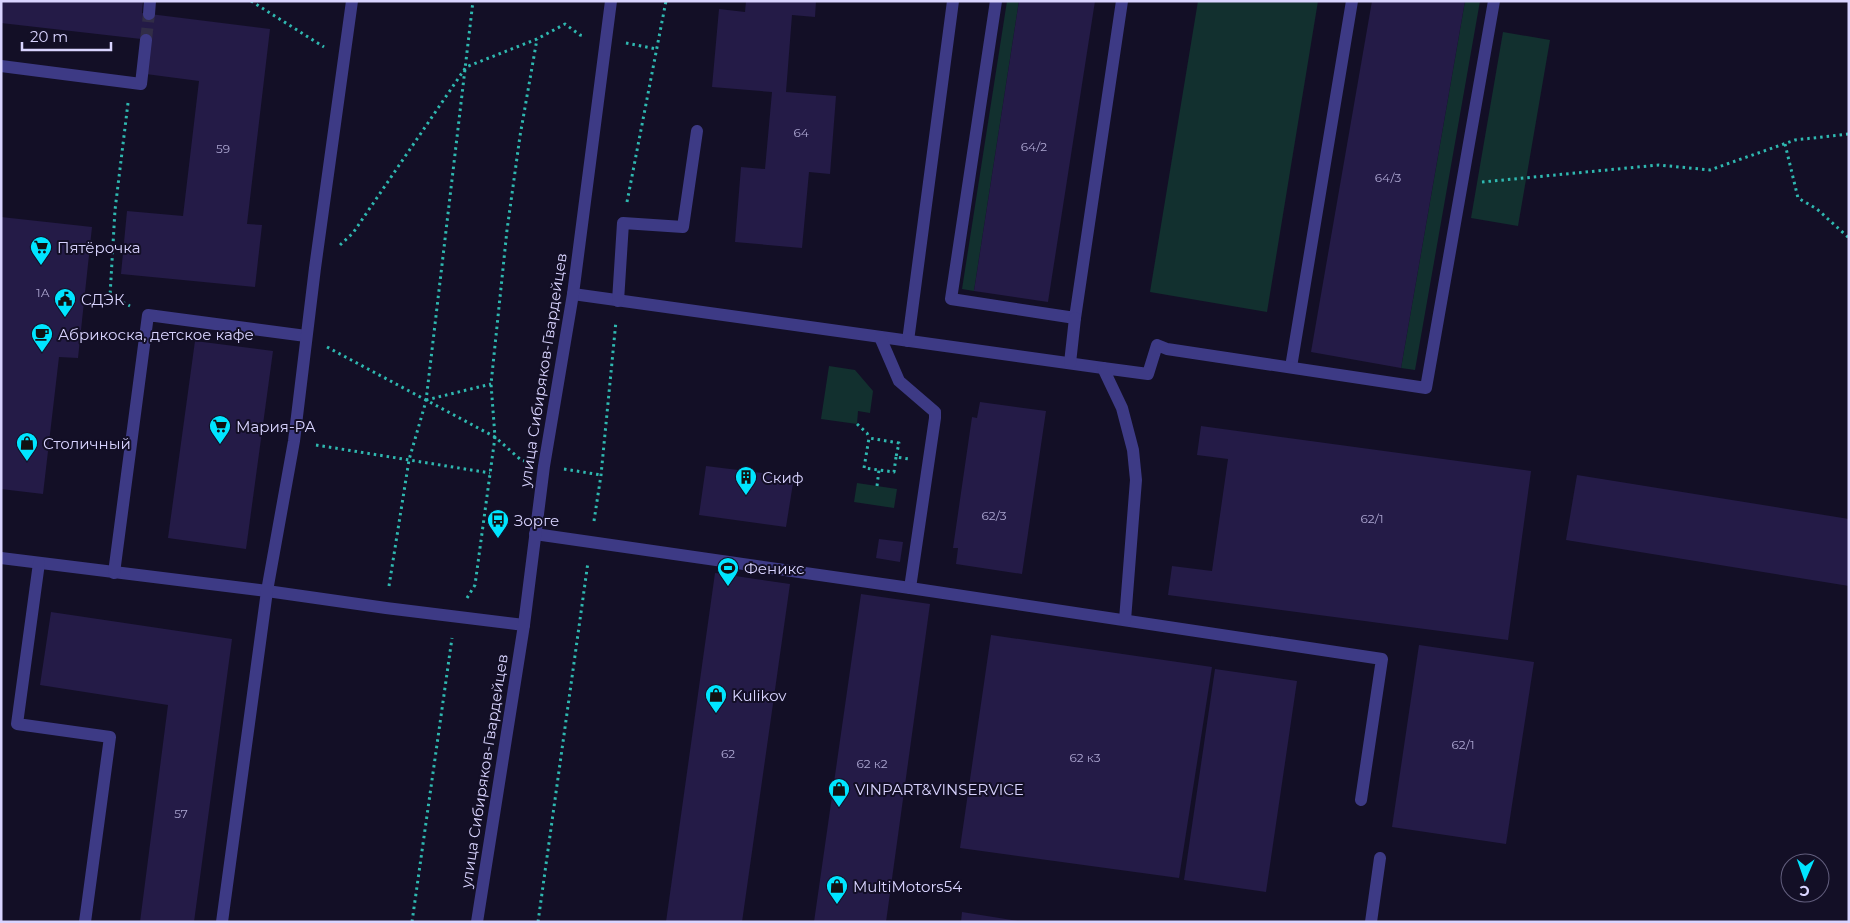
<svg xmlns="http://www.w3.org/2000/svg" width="1850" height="923" font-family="Montserrat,sans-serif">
	<rect width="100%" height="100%" fill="#130f26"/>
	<!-- green -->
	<g fill="#12302f">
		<polygon points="1007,1 1019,1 974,291 962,289"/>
		<polygon points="1198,1 1318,1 1267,312 1150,292"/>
		<polygon points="1465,1 1480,1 1415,370 1401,368"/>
		<polygon points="1503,32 1550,40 1518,226 1471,218"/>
		<polygon points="829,366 855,370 873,391 870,413 858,411 857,424 821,419"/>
		<polygon points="857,483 897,489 894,508 854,502"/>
	</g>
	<!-- building -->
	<g fill="#241b47">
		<polygon points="1,1 143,1 142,13 270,29 247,224 262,225 255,287 121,274 127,211 183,216 199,81 146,74 150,40 1,23"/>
		<polygon points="746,1 816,1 815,17 792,15 786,92 836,96 830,174 809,172 802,248 735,242 741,167 765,169 772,92 712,87 719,9 745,12"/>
		<polygon points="1019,1 1095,1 1048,302 974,291"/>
		<polygon points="1372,1 1465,1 1401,368 1311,352"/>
		<polygon points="1,217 92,227 78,358 59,357 43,494 1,489"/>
		<polygon points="195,341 273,351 246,549 168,538"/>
		<polygon points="980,402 1046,411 1022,574 956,564 958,548 953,548 972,417 977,418"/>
		<polygon points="1201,426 1531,471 1508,640 1168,595 1172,566 1212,571 1228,459 1197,455"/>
		<polygon points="706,466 794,477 786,527 699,515"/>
		<polygon points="1577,475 1849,519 1849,586 1566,540"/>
		<polygon points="879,539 903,542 900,562 876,558"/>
		<polygon points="715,573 790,584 742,922 666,922"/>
		<polygon points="861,594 930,604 886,922 814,922"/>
		<polygon points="51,612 232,639 194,922 140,922 168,705 40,685"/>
		<polygon points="991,635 1212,667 1179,878 960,848"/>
		<polygon points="1419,645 1534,662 1506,844 1392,827"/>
		<polygon points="1215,669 1297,681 1266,892 1184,880"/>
		<polygon points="962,912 1018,921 1018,922 961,922"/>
	</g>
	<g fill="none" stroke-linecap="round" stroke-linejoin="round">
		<!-- minor-tunnel -->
		<polyline stroke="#312d47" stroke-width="12" stroke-dasharray="12 6" stroke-linecap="butt" points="146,40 149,14"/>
		<!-- path -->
		<g stroke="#2fb8b0" stroke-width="3" stroke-dasharray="2.5 4" stroke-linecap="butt">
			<polyline points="251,1 324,47"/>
			<polyline points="626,43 657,49"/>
			<polyline points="128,103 115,210 110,296 130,306"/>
			<polyline points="1785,144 1798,198 1817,209 1849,238"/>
			<polyline points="1482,182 1659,165 1710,170 1795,140 1849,134"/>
			<polyline points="627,202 666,1"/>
			<polyline points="340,245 353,233 466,67 537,39 565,24 580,35 585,36"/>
			<polyline points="327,347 495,437 521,460 524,461"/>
			<polyline points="426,400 491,384"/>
			<polyline points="857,424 867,433 869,438"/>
			<polyline points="316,445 490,473"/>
			<polyline points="896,457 894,472 864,468 869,438 899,443 896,457 909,459"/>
			<polyline points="564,469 601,475"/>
			<polyline points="877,486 879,470"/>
			<polyline points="594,521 601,475 616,321"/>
			<polyline points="389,586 409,460 426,401 473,1"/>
			<polyline points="467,598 475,585 495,437 491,384 507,230 520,136 537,39"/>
			<polyline points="412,922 452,638"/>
			<polyline points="538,922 588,562"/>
		</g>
		<!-- minor -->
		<g stroke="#3d3a85" stroke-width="12">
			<polyline points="996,1 951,299 1075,318 1122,1"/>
			<polyline points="149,14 150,1"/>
			<polyline points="1,66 141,84 146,40"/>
			<polyline points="573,294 1103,368"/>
			<polyline points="618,301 623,223 683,227 697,131"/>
			<polyline points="880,337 899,381 935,412 935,418 910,588"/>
			<polyline points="908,341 953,1"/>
			<polyline points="1070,363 1075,318"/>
			<polyline points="1291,367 1352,1"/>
			<polyline points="535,534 910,588 1382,659 1361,800"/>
			<polyline points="1,558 267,591 386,608 524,625"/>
			<polyline points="39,563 17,724 110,737 85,922"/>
			<polyline points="114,573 148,315 306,336"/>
			<polyline points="1125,620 1136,480 1133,450 1122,408 1103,368 1148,374 1157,345 1167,349 1426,388 1494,1"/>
			<polyline points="222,922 267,591 294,441 315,268 352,1"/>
			<polyline points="477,922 524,625 544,466 573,294 611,1"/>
			<polyline points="1371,922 1380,858"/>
		</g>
	</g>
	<!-- icons -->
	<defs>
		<g id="supermarket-pin" transform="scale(1.125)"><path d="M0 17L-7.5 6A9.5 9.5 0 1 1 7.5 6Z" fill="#00e5ff" stroke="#130f26"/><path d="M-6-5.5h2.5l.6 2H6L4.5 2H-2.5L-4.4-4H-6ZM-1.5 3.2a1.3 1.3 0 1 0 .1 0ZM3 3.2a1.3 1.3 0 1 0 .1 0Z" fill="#111"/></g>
		<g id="civic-pin" transform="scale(1.125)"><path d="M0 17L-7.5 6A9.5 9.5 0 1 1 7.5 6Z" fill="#00e5ff" stroke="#130f26"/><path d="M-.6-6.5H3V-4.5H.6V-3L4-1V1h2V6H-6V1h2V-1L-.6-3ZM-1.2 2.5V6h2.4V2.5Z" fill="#111"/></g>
		<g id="cafe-pin" transform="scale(1.125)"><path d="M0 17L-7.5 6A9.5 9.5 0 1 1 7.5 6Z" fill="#00e5ff" stroke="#130f26"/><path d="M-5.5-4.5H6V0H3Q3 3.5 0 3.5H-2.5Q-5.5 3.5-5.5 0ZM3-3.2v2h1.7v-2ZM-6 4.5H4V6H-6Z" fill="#111"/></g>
		<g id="shop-pin" transform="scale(1.125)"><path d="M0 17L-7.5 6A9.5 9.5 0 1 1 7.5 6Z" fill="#00e5ff" stroke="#130f26"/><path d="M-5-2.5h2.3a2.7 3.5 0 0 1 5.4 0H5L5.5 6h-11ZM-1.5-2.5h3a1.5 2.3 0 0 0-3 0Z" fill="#111"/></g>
		<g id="building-pin" transform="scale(1.125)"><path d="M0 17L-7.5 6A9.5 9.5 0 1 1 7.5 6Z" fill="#00e5ff" stroke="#130f26"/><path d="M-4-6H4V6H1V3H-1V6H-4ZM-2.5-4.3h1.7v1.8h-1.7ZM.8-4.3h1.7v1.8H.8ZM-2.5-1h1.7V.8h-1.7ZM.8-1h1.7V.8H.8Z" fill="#111"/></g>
		<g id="bus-pin" transform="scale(1.125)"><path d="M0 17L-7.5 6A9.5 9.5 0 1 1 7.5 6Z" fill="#00e5ff" stroke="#130f26"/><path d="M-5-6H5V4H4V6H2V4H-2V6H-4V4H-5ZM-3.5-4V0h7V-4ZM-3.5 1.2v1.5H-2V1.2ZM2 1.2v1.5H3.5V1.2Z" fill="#111"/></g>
		<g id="stadium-pin" transform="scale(1.125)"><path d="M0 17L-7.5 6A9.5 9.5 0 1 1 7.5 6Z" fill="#00e5ff" stroke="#130f26"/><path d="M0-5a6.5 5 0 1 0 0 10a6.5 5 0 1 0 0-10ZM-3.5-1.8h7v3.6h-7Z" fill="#111"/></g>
	</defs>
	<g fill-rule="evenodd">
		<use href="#supermarket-pin" x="41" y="247"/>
		<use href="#civic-pin" x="65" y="299"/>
		<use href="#cafe-pin" x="42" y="334"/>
		<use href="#supermarket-pin" x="220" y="426"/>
		<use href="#shop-pin" x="27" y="443"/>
		<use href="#building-pin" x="746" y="477"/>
		<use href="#bus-pin" x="498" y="520"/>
		<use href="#stadium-pin" x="728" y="568"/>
		<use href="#shop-pin" x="716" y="695"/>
		<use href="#shop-pin" x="839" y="789"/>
		<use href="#shop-pin" x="837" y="886"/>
	</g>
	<g text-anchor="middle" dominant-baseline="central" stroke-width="4" stroke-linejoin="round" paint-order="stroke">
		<!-- number labels -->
		<g font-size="12" fill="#aca6d1">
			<text x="801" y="132">64</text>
			<text x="1034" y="146">64/2</text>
			<text x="223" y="148">59</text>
			<text x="1388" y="177">64/3</text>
			<text x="43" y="292">1А</text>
			<text x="994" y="515">62/3</text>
			<text x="1372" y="518">62/1</text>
			<text x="1463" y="744">62/1</text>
			<text x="728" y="753">62</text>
			<text x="1085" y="757">62 к3</text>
			<text x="872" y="763">62 к2</text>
			<text x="181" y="813">57</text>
		</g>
		<!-- poi labels -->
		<g font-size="15" fill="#d9d4ff" stroke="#130f26" text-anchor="start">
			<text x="57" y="247">Пятёрочка</text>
			<text x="81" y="299">СДЭК</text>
			<text x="58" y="334">Абрикоска, детское кафе</text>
			<text x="236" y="426">Мария-РА</text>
			<text x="43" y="443">Столичный</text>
			<text x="762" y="477">Скиф</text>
			<text x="514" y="520">Зорге</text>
			<text x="744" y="568">Феникс</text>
			<text x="732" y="695">Kulikov</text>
			<text x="855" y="789">VINPART&amp;VINSERVICE</text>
			<text x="853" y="886">MultiMotors54</text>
		</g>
		<!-- street labels -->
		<g font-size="15" fill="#d9d4ff" stroke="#130f26">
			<text transform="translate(543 370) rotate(-81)">улица Сибиряков-Гвардейцев</text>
			<text transform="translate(484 771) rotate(-81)">улица Сибиряков-Гвардейцев</text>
		</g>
	</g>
	<!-- border -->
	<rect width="1850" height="923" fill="none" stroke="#d9d4ff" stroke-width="5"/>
	<!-- north arrow -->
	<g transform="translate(1805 878) rotate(182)"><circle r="24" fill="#130f26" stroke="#625e7d"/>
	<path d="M0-4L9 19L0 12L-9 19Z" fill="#00e5ff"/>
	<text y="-8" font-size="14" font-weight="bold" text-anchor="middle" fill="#d9d4ff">С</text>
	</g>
	<!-- scale -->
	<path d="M22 42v8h89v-8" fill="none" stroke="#d9d4ff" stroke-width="2.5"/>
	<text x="30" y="42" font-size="15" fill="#d9d4ff" stroke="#130f26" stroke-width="4" paint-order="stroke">20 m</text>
</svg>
